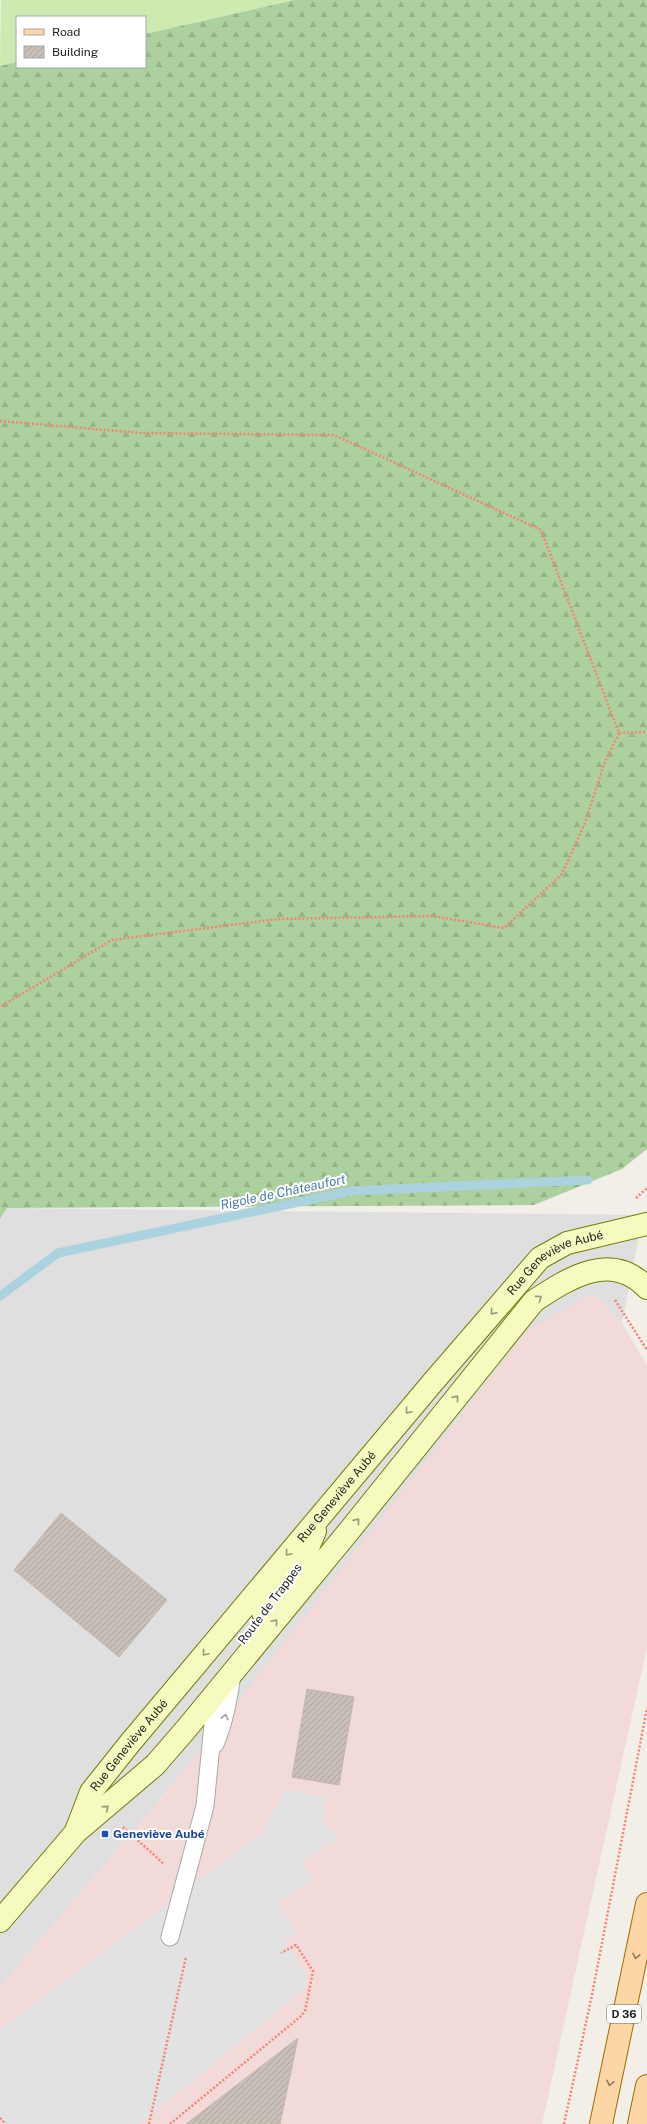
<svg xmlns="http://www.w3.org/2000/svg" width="647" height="2124" font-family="'Public Sans',sans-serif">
	<defs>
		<pattern id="forest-firs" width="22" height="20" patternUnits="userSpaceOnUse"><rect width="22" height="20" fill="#add19e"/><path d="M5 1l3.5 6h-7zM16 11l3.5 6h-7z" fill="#95b388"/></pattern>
		<pattern id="building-hatch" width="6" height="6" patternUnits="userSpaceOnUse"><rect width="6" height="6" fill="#c7bfb8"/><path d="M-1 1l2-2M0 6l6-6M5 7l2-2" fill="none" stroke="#aba49e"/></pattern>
	</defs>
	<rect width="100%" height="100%" fill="#f2efe9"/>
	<!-- residential -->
	<polygon fill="#e0dfdf" points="7,1208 643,1215 622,1323 593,1293 0,1987 0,1219"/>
	<!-- commercial -->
	<polygon fill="#f2dad9" points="593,1293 622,1323 647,1365 647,1647 542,2124 0,2124 0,1987 172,1786 527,1332"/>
	<!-- grass -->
	<polygon fill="#cdebb0" points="1,0 294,0 145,34 145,17 17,17 17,62 0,66"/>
	<!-- forest -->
	<polygon fill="url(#forest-firs)" points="294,0 647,0 647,1149 622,1169 534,1205 7,1208 0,1219 0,66 17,62 17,67 145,67 145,34"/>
	<!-- parking -->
	<polygon fill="#e2e2e2" points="286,1790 326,1797 323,1821 339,1839 302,1861 314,1880 278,1903 297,1933 285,1941 307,1976 305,1989 140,2124 0,2124 0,2031 10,2021 260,1834"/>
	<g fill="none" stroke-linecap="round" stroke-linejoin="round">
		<!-- stream -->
		<polyline stroke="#aad3df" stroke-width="9" points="0,1296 58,1253 351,1191 588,1180"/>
	</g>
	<!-- building -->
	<g fill="url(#building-hatch)" stroke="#c4b6ab">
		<polygon points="61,1513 167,1600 119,1657 14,1570"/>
		<polygon points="307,1689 354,1697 339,1785 292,1777"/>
		<polygon points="298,2038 280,2124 186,2124"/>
	</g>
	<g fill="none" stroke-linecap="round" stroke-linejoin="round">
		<!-- lane casing -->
		<g stroke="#a9a9a9" stroke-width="19">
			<g id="lane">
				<path d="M 215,1744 C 225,1721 229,1698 232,1673"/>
				<polyline points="170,1937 205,1806 216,1694"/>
			</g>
		</g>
		<!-- secondary casing -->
		<g stroke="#707d05" stroke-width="24">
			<g id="secondary">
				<polyline points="263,1613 302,1562 315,1531"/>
				<path id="s1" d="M 76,1831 L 91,1792 L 130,1743 L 433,1382 L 540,1258 L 567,1243 L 647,1224"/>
				<path d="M 0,1921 L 76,1832 L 155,1765 L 187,1728 L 349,1531 L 534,1301 C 569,1278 611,1250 647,1288"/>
			</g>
		</g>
		<!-- primary casing -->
		<g stroke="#a06b00" stroke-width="24">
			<g id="primary">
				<polyline points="601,2124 647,1904"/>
				<polyline points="639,2124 647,2086"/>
			</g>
		</g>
		<!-- path -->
		<g stroke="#fa8072" stroke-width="2.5" stroke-dasharray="2 2" stroke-linecap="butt">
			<polyline points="0,421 141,433 334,435 541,530 619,733 604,764 585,823 562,874 504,928 432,916 279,919 112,940 0,1007"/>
			<polyline points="619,733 647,732"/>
			<polyline points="636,1198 647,1188"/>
			<polyline points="615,1300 647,1350"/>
			<polyline points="123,1827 164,1864"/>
			<polyline points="0,2118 6,2124"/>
			<polyline points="149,2124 186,1957"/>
			<polyline points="170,2124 300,2017 305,2011 313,1971 296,1945 281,1953"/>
			<polyline points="564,2124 592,1995 647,1708"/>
		</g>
		<!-- lane -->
		<use href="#lane" stroke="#fff" stroke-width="17"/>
		<!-- secondary -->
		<use href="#secondary" stroke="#f7fabf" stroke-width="22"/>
		<!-- primary -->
		<use href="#primary" stroke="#fcd6a4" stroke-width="22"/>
	</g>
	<!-- one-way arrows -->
	<defs><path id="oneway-chevron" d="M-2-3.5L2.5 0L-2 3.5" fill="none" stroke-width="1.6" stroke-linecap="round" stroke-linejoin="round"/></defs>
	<g stroke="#979978">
		<use href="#oneway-chevron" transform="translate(539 1298) rotate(-36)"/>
		<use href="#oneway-chevron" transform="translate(493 1312) rotate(131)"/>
		<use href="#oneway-chevron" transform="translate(456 1398) rotate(-51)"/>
		<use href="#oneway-chevron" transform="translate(408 1411) rotate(130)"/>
		<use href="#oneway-chevron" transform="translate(357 1521) rotate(-51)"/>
		<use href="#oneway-chevron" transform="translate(288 1553) rotate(130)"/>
		<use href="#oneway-chevron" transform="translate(275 1622) rotate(-50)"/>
		<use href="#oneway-chevron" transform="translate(205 1653) rotate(130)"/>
		<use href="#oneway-chevron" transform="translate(106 1808) rotate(-40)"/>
	</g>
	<use stroke="#9c9c9c" href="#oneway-chevron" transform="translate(225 1717) rotate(-77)"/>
	<g stroke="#8f7c63">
		<use href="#oneway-chevron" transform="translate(636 1956) rotate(102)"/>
		<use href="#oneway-chevron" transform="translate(610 2083) rotate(102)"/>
	</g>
	<!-- markers -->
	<rect fill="#1a4fb4" stroke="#fff" stroke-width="1.5" x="101" y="1830" width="8" height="8" rx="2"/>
	<g text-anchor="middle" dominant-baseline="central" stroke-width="4" stroke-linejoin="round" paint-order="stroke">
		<!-- shield labels -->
		<rect fill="#fff" stroke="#646464" stroke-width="1" x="607" y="2005" width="34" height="18" rx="3"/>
		<g font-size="11" font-weight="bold" fill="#222">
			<text x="624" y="2014">D 36</text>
		</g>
		<!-- street labels -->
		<g font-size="12" fill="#222" stroke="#fff">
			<text stroke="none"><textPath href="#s1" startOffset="750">Rue Geneviève Aubé</textPath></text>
			<text stroke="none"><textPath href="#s1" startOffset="426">Rue Geneviève Aubé</textPath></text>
			<text transform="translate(270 1604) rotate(-53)">Route de Trappes</text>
			<text stroke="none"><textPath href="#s1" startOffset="102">Rue Geneviève Aubé</textPath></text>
		</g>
		<!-- transit labels -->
		<g font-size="12" font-weight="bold" fill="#164399" stroke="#fff" text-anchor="start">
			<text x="113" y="1834">Geneviève Aubé</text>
		</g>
		<!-- water labels -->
		<g font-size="13" font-style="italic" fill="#4a7aab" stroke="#fff">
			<text transform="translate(283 1192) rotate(-12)">Rigole de Châteaufort</text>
		</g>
	</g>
	<!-- legend -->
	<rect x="16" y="16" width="130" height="52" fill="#ffffff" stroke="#a7a7a7"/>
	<rect x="24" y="29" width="20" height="6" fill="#fcd6a4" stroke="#a7a7a7"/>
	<text x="52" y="36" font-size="12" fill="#222222">Road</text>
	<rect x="24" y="46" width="20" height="12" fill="url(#building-hatch)" stroke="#a7a7a7"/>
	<text x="52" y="56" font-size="12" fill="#222222">Building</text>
</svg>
